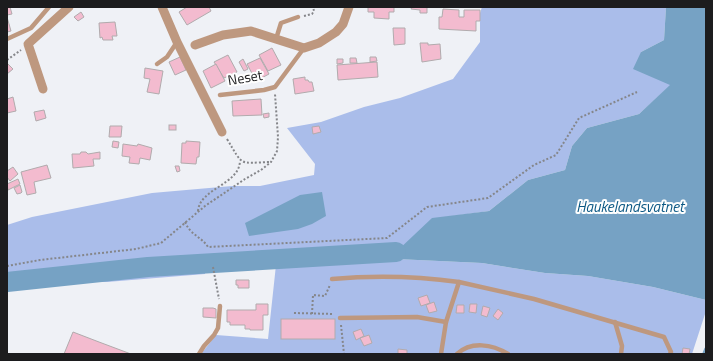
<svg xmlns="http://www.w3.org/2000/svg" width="713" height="361" font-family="'Titillium Web',sans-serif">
	<rect width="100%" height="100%" fill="#eff1f6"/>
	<!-- green -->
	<polygon fill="#aabdea" points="482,7 666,7 664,40 641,52 671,85 639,114 587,128 572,146 565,170 528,180 489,211 432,219 396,259 482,263 545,273 588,276 653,287 706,300 706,311 692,354 201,354 216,335 268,339 276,265 394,258 382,255 267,253 205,259 205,274 107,282 62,282 7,290 7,225 32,217 152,193 232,186 260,186 314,175 315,164 287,128 321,122 364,107 400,98 453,79 480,42 480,13"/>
	<!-- water -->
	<g fill="#76a2c4">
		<polygon points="666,7 706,7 706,300 653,287 588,276 545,273 482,263 396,259 396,252 432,218 489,211 528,180 565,170 572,146 587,128 639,114 670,85 633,69 641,52 664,40"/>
		<polygon points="322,192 326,216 312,224 298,229 249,236 245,223 300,195"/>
	</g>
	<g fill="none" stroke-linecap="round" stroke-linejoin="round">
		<!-- stream -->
		<polyline stroke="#76a2c4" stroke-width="3.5" points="704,354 706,349"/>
		<!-- river -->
		<polyline stroke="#76a2c4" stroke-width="20" points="7,282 148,267 396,252"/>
	</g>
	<!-- building -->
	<g fill="#f3bbcf" stroke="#b1abad">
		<polygon points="7,7 10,7 12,14 7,15"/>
		<polygon points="187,7 209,7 211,11 187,25 179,12"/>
		<polygon points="368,7 394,7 394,12 389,12 389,19 374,18 374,12 368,12"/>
		<polygon points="412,7 427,7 427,13 420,13 420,10 411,9"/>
		<polygon points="443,9 459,10 459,17 464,17 464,10 480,10 480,21 476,21 476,31 439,29 439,17 442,17"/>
		<polygon points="81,12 84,17 78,21 74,17"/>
		<polygon points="7,17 11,31 7,32"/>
		<polygon points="115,22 117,36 112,36 113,40 103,40 102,37 100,38 99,23"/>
		<polygon points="393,28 405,28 405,44 394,45"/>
		<polygon points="420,43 428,43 428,45 440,44 441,59 422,62"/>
		<polygon points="272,48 281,65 268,71 259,55"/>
		<polygon points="228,55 237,72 224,78 214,62"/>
		<polygon points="180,57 186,70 175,75 169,62"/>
		<polygon points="370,57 376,57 377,61 370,62"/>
		<polygon points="260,58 269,74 256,81 247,64"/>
		<polygon points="350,58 356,58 357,63 350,63"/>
		<polygon points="243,59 248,69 244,71 239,62"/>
		<polygon points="337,59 343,59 343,63 337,64"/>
		<polygon points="377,62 378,77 338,80 337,65"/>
		<polygon points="7,63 13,69 7,74"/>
		<polygon points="216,64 225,81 211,88 203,71"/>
		<polygon points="145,68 163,71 159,94 147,92 150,79 144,78"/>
		<polygon points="305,77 305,80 308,80 309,82 312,82 314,91 295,94 293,79"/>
		<polygon points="13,97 16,111 7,113 7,99"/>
		<polygon points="261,99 262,115 233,116 232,101"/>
		<polygon points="44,110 46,118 36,121 34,112"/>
		<polygon points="269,113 269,117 264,118 263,114"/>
		<rect x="169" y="125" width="7" height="5"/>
		<polygon points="110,126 122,126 121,137 109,137"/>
		<polygon points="319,126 321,132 313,134 312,127"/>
		<polygon points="113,141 119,142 118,148 112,147"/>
		<polygon points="186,141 200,142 199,157 197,157 196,164 181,163 182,143 186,143"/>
		<polygon points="123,144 137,146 138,144 152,148 150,160 140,158 139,164 129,163 130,157 122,156"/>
		<polygon points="81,152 86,152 88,154 100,152 100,159 93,159 94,166 73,168 72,154 80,154"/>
		<polygon points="47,165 51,178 34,182 36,193 27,195 21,172"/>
		<polygon points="175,166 179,166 180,171 177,172"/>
		<polygon points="13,167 18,174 10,181 7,177 7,171"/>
		<polygon points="18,179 20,184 8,190 7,184"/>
		<polygon points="20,185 22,192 21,193 17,194 14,188"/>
		<polygon points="236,280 249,280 249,288 238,288 238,285 236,285"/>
		<polygon points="427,295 430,303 421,306 418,298"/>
		<polygon points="434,302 437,311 429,313 426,305"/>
		<polygon points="256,304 268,304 268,315 263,315 263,330 250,330 250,329 245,329 245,325 230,325 230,322 227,322 227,310 256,310"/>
		<polygon points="470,304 477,304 476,313 469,312"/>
		<polygon points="457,305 464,305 464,313 456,313"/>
		<polygon points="483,306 490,308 487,317 481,315"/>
		<polygon points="203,308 213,308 216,309 216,318 203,317"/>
		<polygon points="498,309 503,313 498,320 493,316"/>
		<rect x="281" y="319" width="54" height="20"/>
		<polygon points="361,329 364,336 356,340 353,332"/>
		<polygon points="73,332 99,342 131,354 64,354"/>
		<polygon points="369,335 372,343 364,346 360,338"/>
		<polygon points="683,348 690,349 689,354 682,354"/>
		<polygon points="398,349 407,350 407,354 398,354"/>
	</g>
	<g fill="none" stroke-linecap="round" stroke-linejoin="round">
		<!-- path -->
		<g stroke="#85868a" stroke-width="2" stroke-dasharray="2 2" stroke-linecap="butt">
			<polyline points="304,16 312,14 314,11 313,7"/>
			<polyline points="7,60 21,50"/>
			<path d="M 227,139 C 244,167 238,163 270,162"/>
			<path d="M 198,211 C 200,188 239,185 240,161"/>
			<path d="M 185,222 C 191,236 201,236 208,247 L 387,238 L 427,207 L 488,198 L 534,165 L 556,155 L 579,118 L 637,92"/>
			<polyline points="7,266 40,260 136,249 161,243 205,206 245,179 261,170 271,162 277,151 278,137 275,94"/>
			<polyline points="213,267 219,299"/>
			<polyline points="294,313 334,314"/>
			<polyline points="312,314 313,295 325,296 330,285"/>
			<polyline points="341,325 344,354"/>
		</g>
		<!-- lane -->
		<g stroke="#be987f" stroke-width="4.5">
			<polyline points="7,39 31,28 49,7"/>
			<polyline points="276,39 281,23 298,17"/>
			<polyline points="157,64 167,57 177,42"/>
			<polyline points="220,95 264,90 275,87 304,48"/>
			<path d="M 332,279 C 375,275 416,276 459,282 L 446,322 L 441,354"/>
			<polyline points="459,282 534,299 664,337 671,352 670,354"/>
			<polyline points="340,318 417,317 446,322"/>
			<polyline points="615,322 622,346 621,354"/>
			<polyline points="199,354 204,346 214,335 218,328 220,306"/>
			<path d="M 457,354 C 471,341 492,344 508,354"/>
		</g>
		<!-- street -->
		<g stroke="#be987f" stroke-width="9">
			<polyline points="162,7 177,42 222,132"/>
			<polyline points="195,45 223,35 251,31 304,48 319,43 336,32 343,24 349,7"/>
			<polyline points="43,89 28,44 69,7"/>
		</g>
	</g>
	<g text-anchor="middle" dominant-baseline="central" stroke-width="4" stroke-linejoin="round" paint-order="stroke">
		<!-- street labels -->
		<g font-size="14" fill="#1c1c1e" stroke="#fefefe">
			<text transform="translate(245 77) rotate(-9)">Neset</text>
		</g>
		<!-- water labels -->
		<g font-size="15" font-style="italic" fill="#0b5884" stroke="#fefefe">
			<text x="630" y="206">Haukelandsvatnet</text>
		</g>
	</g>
	<!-- border -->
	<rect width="713" height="361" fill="none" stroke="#1c1c1e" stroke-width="16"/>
</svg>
